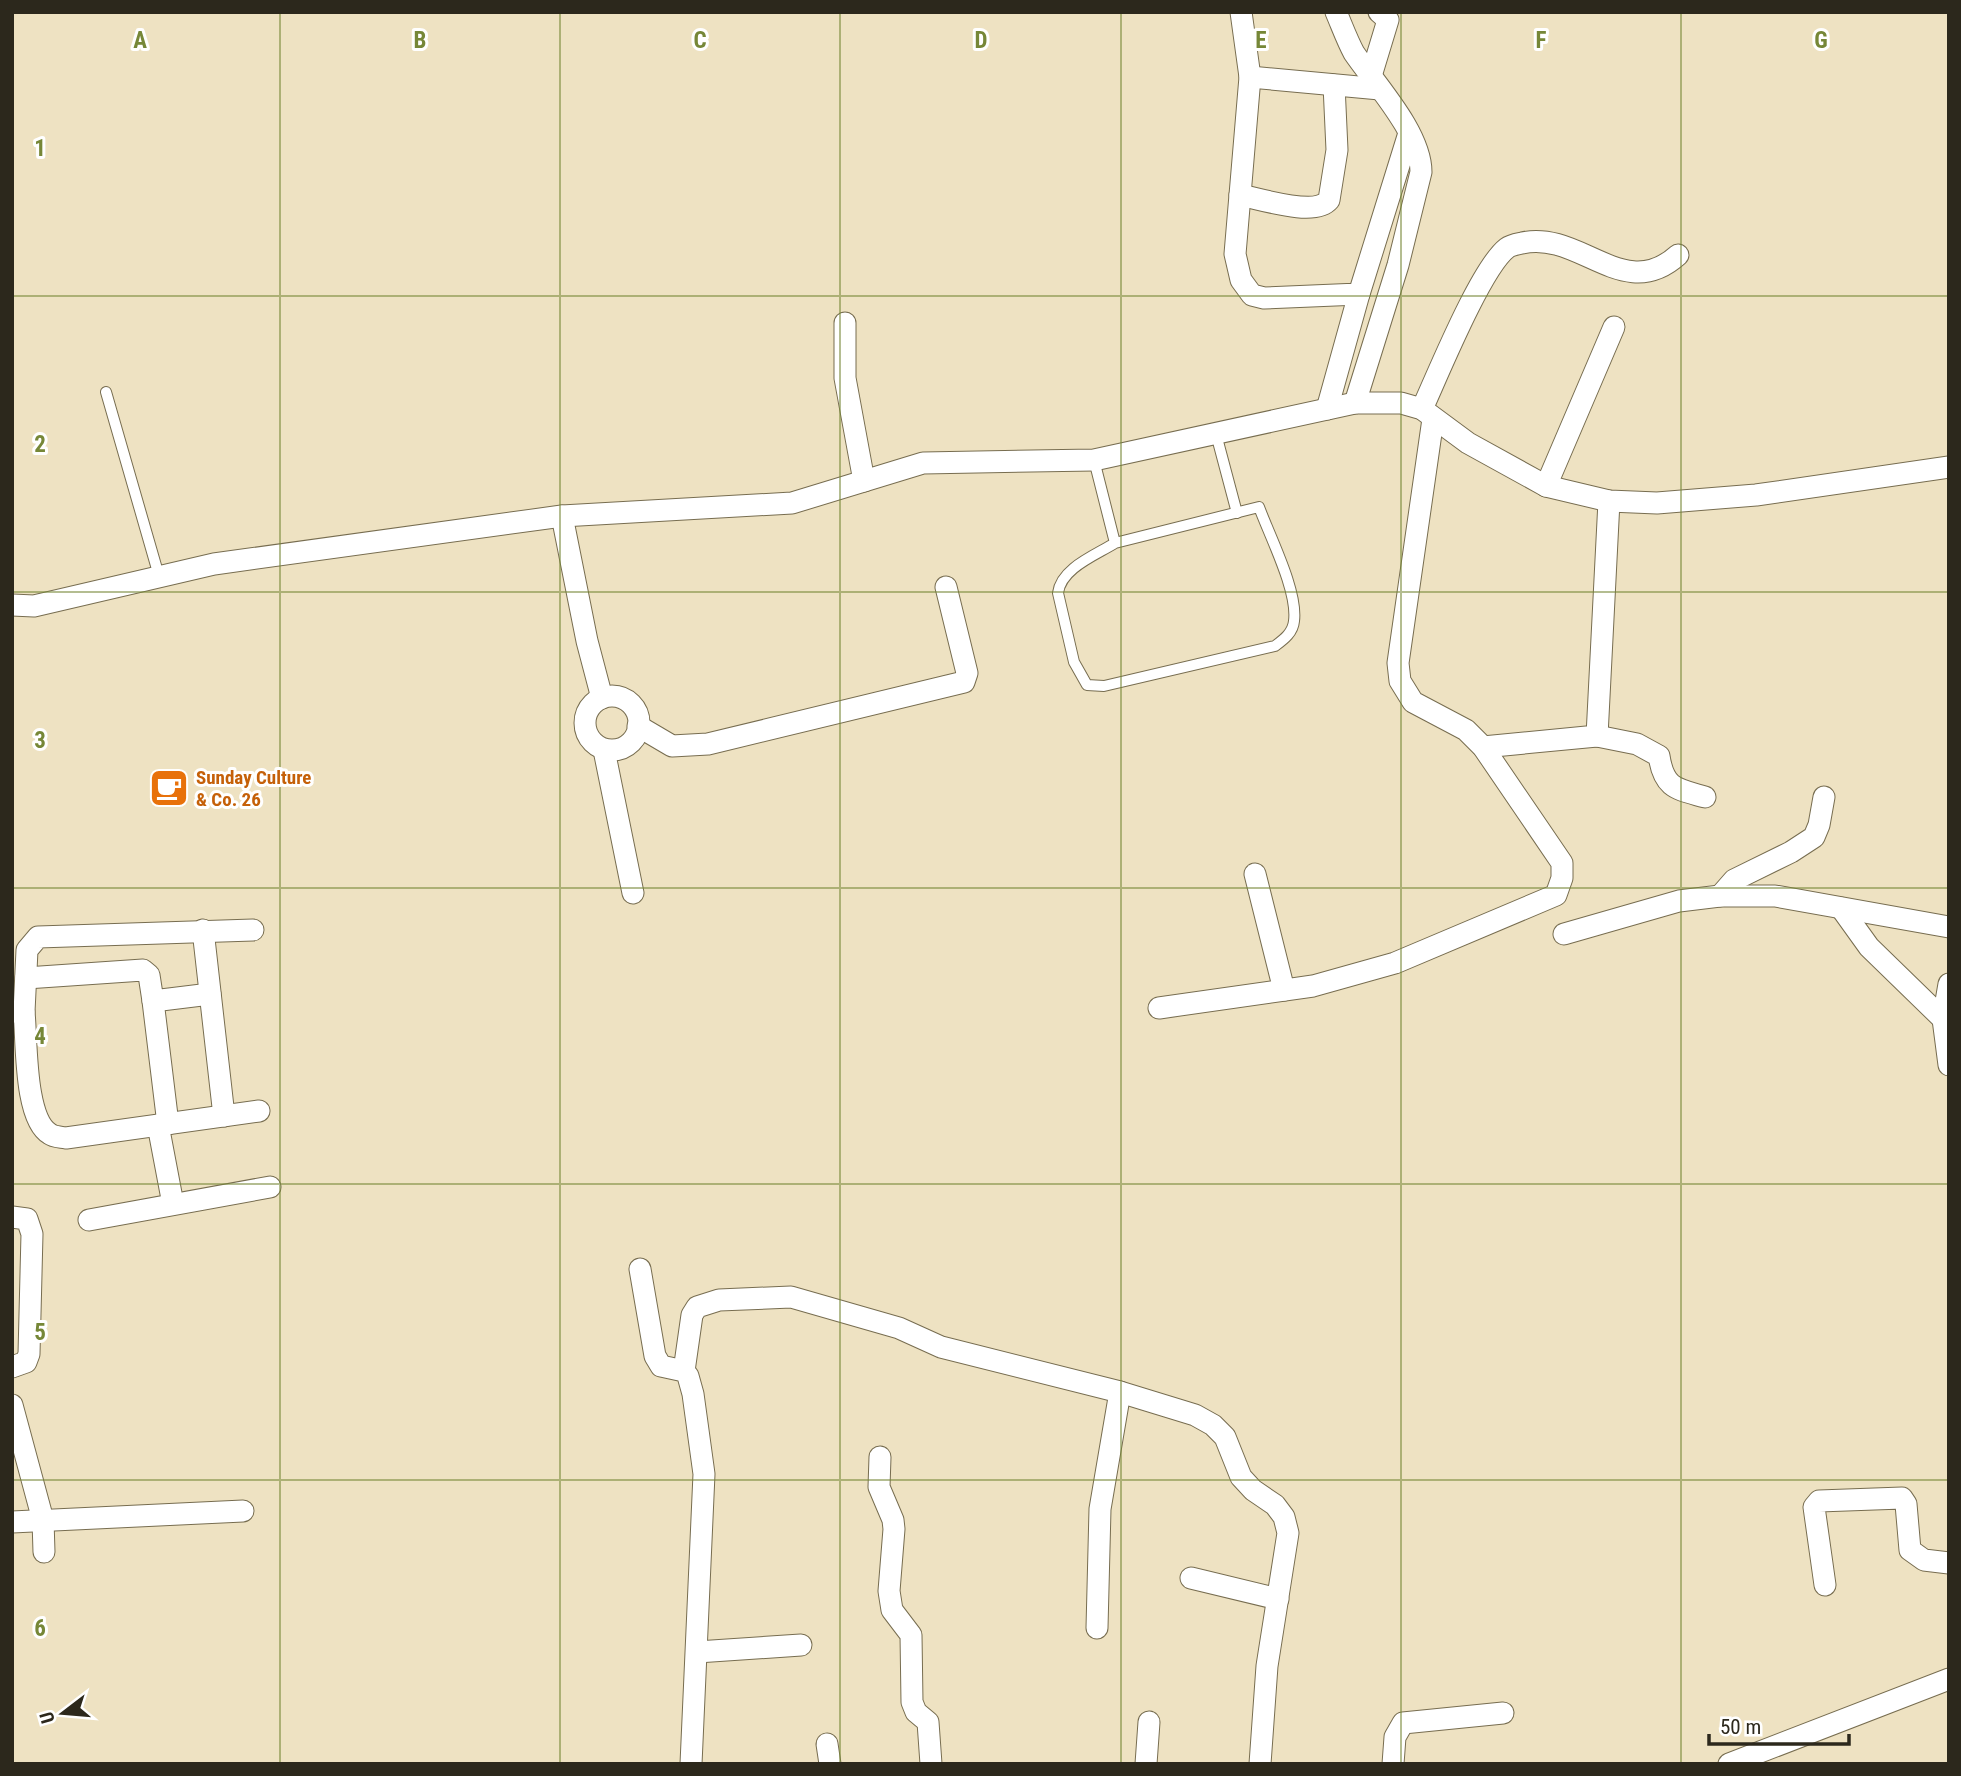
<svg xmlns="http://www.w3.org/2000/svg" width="1961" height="1776" font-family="'Roboto Condensed',sans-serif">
	<rect width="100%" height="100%" fill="#eee2c2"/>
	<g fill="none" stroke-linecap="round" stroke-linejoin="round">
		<!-- lane casing -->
		<g stroke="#776d50" stroke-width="12">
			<g id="lane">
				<polyline points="106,392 159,576"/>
				<polyline points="1216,434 1237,513"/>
				<path d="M 1094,460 L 1115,543 L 1259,507 C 1270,537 1298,591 1294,621 C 1293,633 1283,640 1275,646 L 1104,686 L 1087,685 L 1074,662 L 1058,593 C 1061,568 1096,555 1115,543"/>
			</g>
		</g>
		<!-- street casing -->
		<g stroke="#776d50" stroke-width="23">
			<g id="street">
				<polyline points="1241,12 1250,77 1235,254 1241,280 1252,295 1264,298 1359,294 1409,133"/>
				<path d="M 1336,12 C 1342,26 1347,40 1354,53 C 1376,85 1421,133 1421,172 L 1398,265 L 1355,403"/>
				<polyline points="1371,76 1388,20 1379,12"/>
				<polyline points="1250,77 1380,89"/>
				<path d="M 1240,195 C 1261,199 1315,217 1329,200 L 1337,150 L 1334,85"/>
				<polyline points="845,323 845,378 864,481"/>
				<polyline points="1327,409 1359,294"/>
				<path d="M 1422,409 C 1438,374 1481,268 1507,248 C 1511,245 1517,244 1522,243 C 1580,230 1624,304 1678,255"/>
				<polyline points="1546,486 1614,327"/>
				<polyline points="562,516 587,641 602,698"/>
				<polyline points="12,605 34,606 214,564 562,516 792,503 923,463 1094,460 1355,403 1401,403 1422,409 1468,443 1546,486 1609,501 1657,503 1756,495 1949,467"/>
				<circle cx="612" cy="723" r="27"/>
				<polyline points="638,726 672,746 708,744 964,682 967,673 946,587"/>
				<path d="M 1597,736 L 1637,744 L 1659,756 C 1664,789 1677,789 1705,797"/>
				<polyline points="1483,747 1597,736 1609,501"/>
				<polyline points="604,750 633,893"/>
				<polyline points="1255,874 1284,990"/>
				<polyline points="1720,896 1734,880 1791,852 1814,837 1819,825 1824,797"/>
				<polyline points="1841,908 1869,947 1943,1019"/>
				<polyline points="203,930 224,1116"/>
				<polyline points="1564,934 1679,901 1720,896 1775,896 1949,927"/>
				<polyline points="26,978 143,970 149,975 153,1001 210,994"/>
				<polyline points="1949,984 1943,1019 1949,1065"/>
				<polyline points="153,1001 168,1124"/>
				<polyline points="1159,1008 1313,986 1395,963 1556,895 1562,878 1562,863 1483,747 1466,730 1413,702 1400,681 1398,663 1433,419"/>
				<polyline points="12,1012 24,1012 27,950 38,937 253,930"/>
				<path d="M 24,1012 C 27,1040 24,1119 50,1134 C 54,1137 61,1137 66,1138 L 259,1111"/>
				<polyline points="158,1125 173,1204"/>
				<polyline points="12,1217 27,1219 32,1234 29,1354 26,1362 12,1367"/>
				<polyline points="89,1220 270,1187"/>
				<polyline points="640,1269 655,1356 661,1366 684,1371 688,1376 693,1394 704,1474 691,1764"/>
				<polyline points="684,1371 692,1315 697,1307 719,1300 791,1297 899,1328 941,1347 1120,1392 1195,1415 1213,1425 1225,1437 1241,1477 1253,1490 1275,1505 1284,1517 1288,1533 1267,1666 1260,1764"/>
				<polyline points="12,1405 43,1520 44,1552"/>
				<polyline points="880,1457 879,1487 893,1520 894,1529 889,1591 892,1610 911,1635 912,1702 916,1712 928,1722 931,1764"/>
				<polyline points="12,1522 243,1511"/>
				<polyline points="1191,1578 1278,1599"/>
				<polyline points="1825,1585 1814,1507 1819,1501 1902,1498 1906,1504 1910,1550 1924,1560 1949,1563"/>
				<polyline points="1097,1628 1100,1509 1120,1392"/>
				<polyline points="697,1652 801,1645"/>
				<polyline points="827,1744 830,1764"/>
				<polyline points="1146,1764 1149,1722"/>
				<polyline points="1393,1764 1395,1737 1403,1723 1503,1713"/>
				<polyline points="1729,1764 1949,1679"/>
			</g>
		</g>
		<!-- lane -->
		<use href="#lane" stroke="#fff" stroke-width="10"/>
		<!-- street -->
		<use href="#street" stroke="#fff" stroke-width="21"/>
	</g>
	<!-- grid -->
	<path fill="none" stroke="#768737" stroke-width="2" stroke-opacity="0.55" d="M 280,12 L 280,1764M 560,12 L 560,1764M 840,12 L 840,1764M 1121,12 L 1121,1764M 1401,12 L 1401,1764M 1681,12 L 1681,1764M 12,296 L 1949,296M 12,592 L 1949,592M 12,888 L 1949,888M 12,1184 L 1949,1184M 12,1480 L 1949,1480"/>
	<!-- icons -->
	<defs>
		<g id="cafe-square" transform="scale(2.0125)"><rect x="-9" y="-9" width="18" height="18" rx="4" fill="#e8710a" stroke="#fff"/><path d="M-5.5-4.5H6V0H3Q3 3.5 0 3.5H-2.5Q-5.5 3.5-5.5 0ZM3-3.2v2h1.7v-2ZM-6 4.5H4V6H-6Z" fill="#fff"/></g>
	</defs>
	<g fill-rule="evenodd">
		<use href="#cafe-square" x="169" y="788"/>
	</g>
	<g text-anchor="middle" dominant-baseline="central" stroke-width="6" stroke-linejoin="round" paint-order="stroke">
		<!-- food labels -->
		<g font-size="19" font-weight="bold" fill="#c56008" stroke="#fff" text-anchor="start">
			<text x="196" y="777">Sunday Culture<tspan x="196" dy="22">&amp; Co. 26</tspan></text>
		</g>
	</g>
	<g font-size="23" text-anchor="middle" font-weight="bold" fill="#768737" stroke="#fff" stroke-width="6" stroke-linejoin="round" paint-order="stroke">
		<text x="140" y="48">A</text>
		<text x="420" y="48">B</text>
		<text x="700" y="48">C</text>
		<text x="981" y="48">D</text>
		<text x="1261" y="48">E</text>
		<text x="1541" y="48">F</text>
		<text x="1821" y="48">G</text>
		<text x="40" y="156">1</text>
		<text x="40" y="452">2</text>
		<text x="40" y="748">3</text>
		<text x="40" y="1044">4</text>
		<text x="40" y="1340">5</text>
		<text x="40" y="1636">6</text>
	</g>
	<!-- border -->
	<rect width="1961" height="1776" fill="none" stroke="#2c281c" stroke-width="28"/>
	<!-- north arrow -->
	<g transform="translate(63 1713) rotate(254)" stroke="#ffffff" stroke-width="5" paint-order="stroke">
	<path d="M0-5L12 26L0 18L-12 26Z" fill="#2c281c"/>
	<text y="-10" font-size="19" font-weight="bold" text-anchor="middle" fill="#2c281c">U</text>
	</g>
	<!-- scale -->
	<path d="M1709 1734v10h140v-10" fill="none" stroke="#2c281c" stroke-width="3.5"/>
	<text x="1720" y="1734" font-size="21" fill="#2c281c" stroke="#ffffff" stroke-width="5" paint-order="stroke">50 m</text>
</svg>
